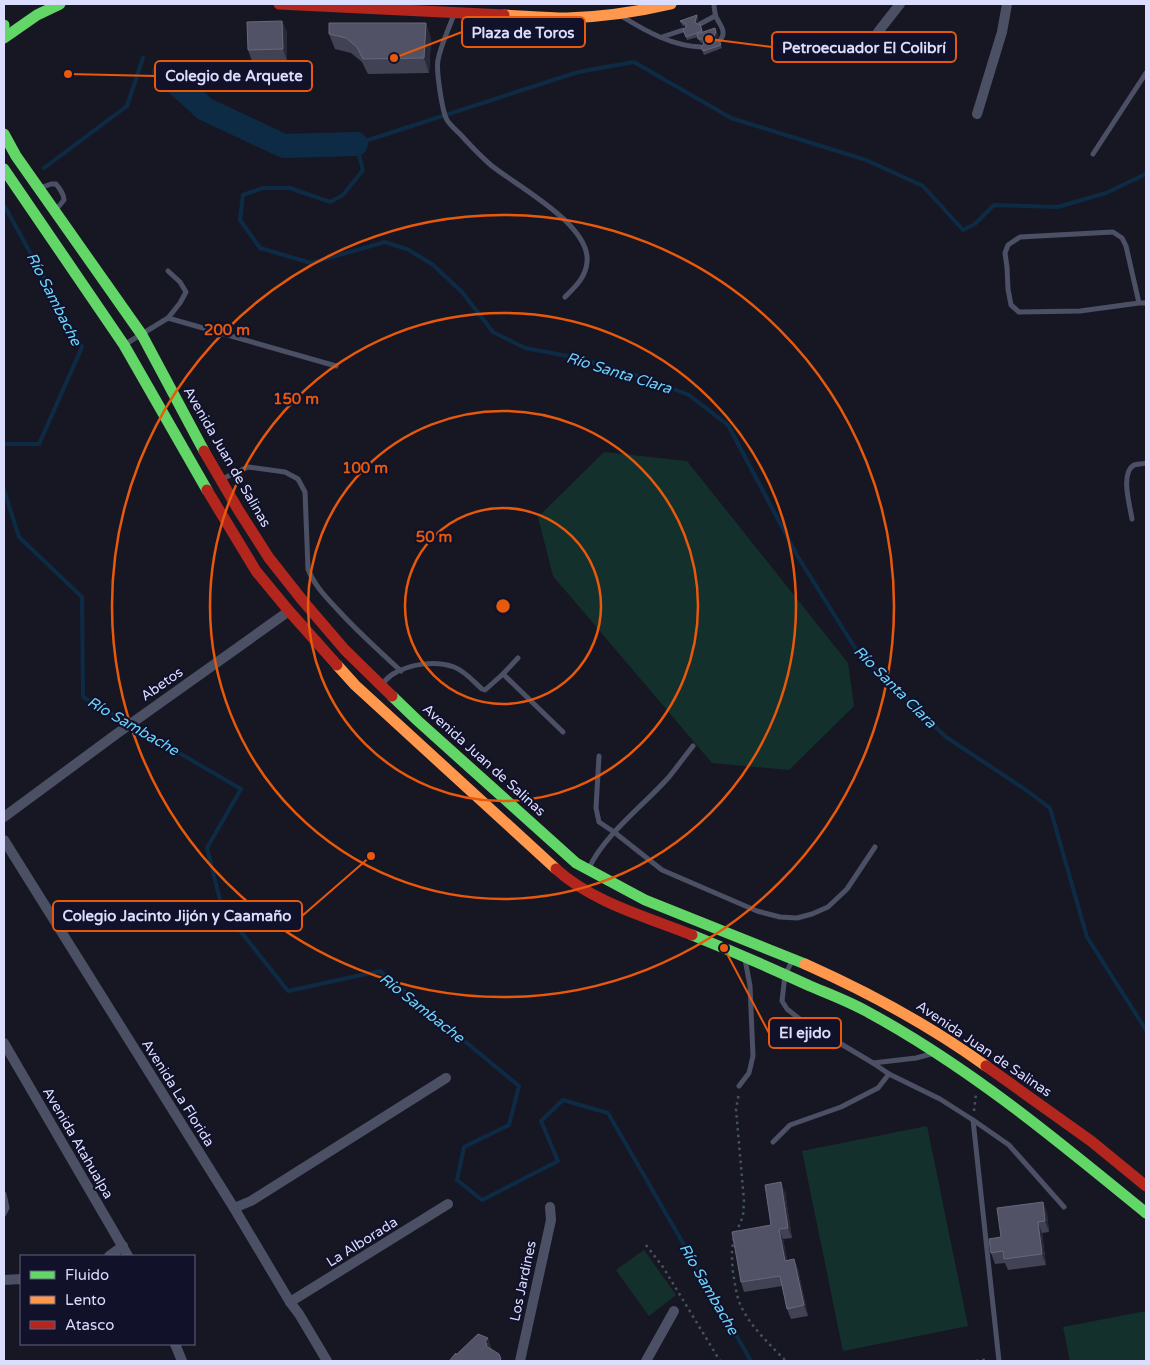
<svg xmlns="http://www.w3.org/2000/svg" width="1150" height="1365" font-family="'Varela Round',sans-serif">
	<rect width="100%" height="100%" fill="#171724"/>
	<!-- pitch -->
	<g fill="#14302c">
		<polygon points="604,452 687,461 848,663 854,706 789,770 712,763 553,576 538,517"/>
		<polygon points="927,1126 968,1326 843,1351 802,1151"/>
		<polygon points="644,1250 676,1295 649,1316 616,1270"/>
		<polygon points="1146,1311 1146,1361 1070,1361 1063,1327"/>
	</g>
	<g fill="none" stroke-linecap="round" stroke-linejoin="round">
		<!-- stream -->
		<g stroke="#0d2b45" stroke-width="4">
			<polyline points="44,168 127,106 143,58"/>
			<polyline points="1146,174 1106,193 1058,207 994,205 975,224 963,230 923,186 866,160 731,118 634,62 578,72 356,144 363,170 343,195 330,202 290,188 263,188 243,195 240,220 260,248 311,263 385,242 407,249 432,264 462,292 493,332 525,348 578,358 642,377 689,395 728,425 798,557 857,651 946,737 1026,790 1050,808 1087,937 1146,1030"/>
			<polyline points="4,444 39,444 82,347 4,205"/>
			<polyline points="4,490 19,537 82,597 83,697 241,789 207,848 222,908 288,991 380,971 519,1086 509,1125 464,1147 457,1180 482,1200 558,1161 541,1121 563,1100 608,1113 751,1361"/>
		</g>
		<!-- river -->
		<polyline stroke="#0d2b45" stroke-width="24" points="164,72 205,109 284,146 356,144"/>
		<!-- path -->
		<g stroke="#44535c" stroke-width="2.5" stroke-dasharray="2.5 4" stroke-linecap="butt">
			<polyline points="974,1111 976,1094"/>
			<polyline points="736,1233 743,1216 744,1201 736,1109 739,1093"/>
			<path d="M 734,1238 C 731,1250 732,1261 733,1273 C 735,1283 736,1294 740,1304 C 749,1325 770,1345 786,1361"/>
			<polyline points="646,1245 663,1267 720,1361"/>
			<polyline points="976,1361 989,1359"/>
		</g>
		<!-- lane -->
		<g stroke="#4c5065" stroke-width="5">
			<path d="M 714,4 C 714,8 715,13 716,17 C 720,25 728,33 719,41"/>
			<path d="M 454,14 C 449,29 441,44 438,60 C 436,70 442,111 447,120 C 450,125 455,129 460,134 C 470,145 480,156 492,166 C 517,186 591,225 587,262 C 586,277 575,287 565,297"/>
			<path d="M 623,17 C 647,32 673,46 701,47"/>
			<polyline points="700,24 715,16"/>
			<polyline points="662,37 683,30"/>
			<polyline points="1093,154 1146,73"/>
			<path d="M 40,188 L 51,184 L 56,184 C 60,189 64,194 64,200 L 55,211"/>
			<polyline points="1139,303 1126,246 1122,238 1113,232 1020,237 1008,245 1005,253 1007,267 1008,289 1011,305 1019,312 1080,311 1139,303 1146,303"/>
			<polyline points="168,318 336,366"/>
			<polyline points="124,345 168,318 180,303 186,292 180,282 168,271"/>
			<path d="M 222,479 L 248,467 L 285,472 L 298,479 L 305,492 L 308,569 C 314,585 326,597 337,609 C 357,631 379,651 401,671"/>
			<path d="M 1132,519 C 1130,506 1120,473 1134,465 C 1137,464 1143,464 1146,463"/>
			<polyline points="503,674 563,732"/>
			<path d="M 381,685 C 385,681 388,677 393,674 C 410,664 435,660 454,667 C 465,671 474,682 482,689 L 485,690 L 503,674 L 518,658"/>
			<polyline points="599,756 596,808 599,822 614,832 662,870 757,911 780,917 797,918 812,914 828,907 847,889 875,847"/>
			<path d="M 589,868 C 605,834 644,805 669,777 C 677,767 685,756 693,746"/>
			<polyline points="793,959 785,975 782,1001 787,1009 801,1020 873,1063 889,1074 940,1099 973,1120 1009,1145 1064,1207"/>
			<polyline points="873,1063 916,1058 931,1054"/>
			<polyline points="739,1086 749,1073 753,1056 750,986 745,959"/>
			<polyline points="973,1120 999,1361"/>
			<polyline points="773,1142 790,1125 841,1107 878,1088 889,1074"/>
			<polyline points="4,1194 7,1208 4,1214"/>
		</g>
		<!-- street -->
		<g stroke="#4c5065" stroke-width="10">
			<polyline points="878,32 900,4"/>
			<polyline points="977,114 1002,32 1007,4"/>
			<polyline points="4,817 115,735 289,611"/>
			<polyline points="4,840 234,1208 290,1302 299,1314 327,1361"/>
			<polyline points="4,1043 128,1256"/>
			<polyline points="234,1208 251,1201 446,1078"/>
			<polyline points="109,1256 123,1246"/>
			<polyline points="4,1280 21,1279"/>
			<polyline points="290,1302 448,1204"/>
			<polyline points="175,1344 182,1361"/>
			<polyline points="520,1361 551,1220 550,1207"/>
			<polyline points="646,1361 674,1311"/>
		</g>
		<!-- fast -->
		<g stroke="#63d668" stroke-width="11">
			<polyline points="4,25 4,26"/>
			<polyline points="4,38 37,15 60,4"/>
			<polyline points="4,134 16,156 142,335 204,451"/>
			<polyline points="4,169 124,345 207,490"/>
			<polyline points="392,696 418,721 576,863 645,900 805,964"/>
			<path d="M 692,935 C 732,951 771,968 810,986 C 829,994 848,1001 866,1011 C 968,1066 1057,1140 1146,1213"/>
		</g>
		<!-- slow -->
		<g stroke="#ff974d" stroke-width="11">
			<path d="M 504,15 C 525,16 546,18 567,18 C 602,17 637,12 671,4"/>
			<polyline points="337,665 355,685 556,869"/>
			<path d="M 805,964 C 868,992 929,1025 986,1066"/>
		</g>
		<!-- jam -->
		<g stroke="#b3261e" stroke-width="11">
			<polyline points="279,4 504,15"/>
			<polyline points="204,451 239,511 269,558 303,601 345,650 392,696"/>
			<polyline points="207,490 256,571 289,611 337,665"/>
			<path d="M 556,869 C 592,902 647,917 692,935"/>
			<polyline points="986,1066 1091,1141 1146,1186"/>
		</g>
	</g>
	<!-- wall -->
	<g fill="#414253">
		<polygon points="697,15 698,19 697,24 700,24 703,32 715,28 718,36 715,41 719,41 722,48 704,55 701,47 704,44 700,42 698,37 687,40 683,30 686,27 682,25 680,21"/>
		<polygon points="282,21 287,33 287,61 252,61 248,50"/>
		<polygon points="426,23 431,39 429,73 368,74 362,62 351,53 335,49 329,34"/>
		<polygon points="785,1192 792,1238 783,1239 787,1260 794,1259 798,1269 808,1316 791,1319 787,1309 782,1286 744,1292 741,1282 771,1225"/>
		<polygon points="1043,1202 1047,1214 1049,1232 1042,1233 1046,1265 1008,1270 1005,1263 995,1264 991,1253 1001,1237"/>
	</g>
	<!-- shaded-wall -->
	<g fill="#292a38">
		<polygon points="697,15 698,19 696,26 695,22"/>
		<polygon points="282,21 287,33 287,61 283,49"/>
		<polygon points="426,23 431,39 429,73 424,58"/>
		<polygon points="716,32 718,36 715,42 713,38"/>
		<polygon points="781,1182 785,1192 792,1238 788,1228"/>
		<polygon points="1043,1202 1047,1214 1049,1232 1045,1221"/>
		<polygon points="1038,1222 1042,1233 1046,1265 1042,1254"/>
		<polygon points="779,1229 783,1239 789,1271 785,1261"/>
		<polygon points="794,1259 798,1269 808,1316 804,1305"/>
		<polygon points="488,1338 492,1349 490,1352 491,1355 485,1342"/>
	</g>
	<!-- building -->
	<g fill="#515265" stroke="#67687d">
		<polygon points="697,15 695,22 697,24 700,24 702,31 686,37 683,30 686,27 686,24 680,21"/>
		<polygon points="282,21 283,49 248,50 247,22"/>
		<polygon points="329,23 426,23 424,58 363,59 357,47 346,38 329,34"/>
		<polygon points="715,28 716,32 713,38 715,41 719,41 721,45 703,51 701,47 703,45 704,42 702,39 698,39 697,34"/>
		<polygon points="781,1182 788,1228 779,1229 785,1261 794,1259 804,1305 787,1309 780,1276 741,1282 732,1232 771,1225 765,1185"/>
		<polygon points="1043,1202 1045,1221 1038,1222 1042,1254 1004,1259 1003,1251 991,1253 989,1239 1001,1237 997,1208"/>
		<polygon points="478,1334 488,1338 485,1342 487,1344 486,1346 499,1354 501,1359 499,1361 449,1361 456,1353 456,1355"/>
	</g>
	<!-- distance rings -->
	<g fill="none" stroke="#e8590c" stroke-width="2.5">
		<circle cx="503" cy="606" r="98"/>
		<circle cx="503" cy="606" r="195"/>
		<circle cx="503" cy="606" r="293"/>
		<circle cx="503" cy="606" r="391"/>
	</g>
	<g text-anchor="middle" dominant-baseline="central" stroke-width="4.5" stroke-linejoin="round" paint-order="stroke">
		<!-- street labels -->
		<g font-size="14" fill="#dbddfe" stroke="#11122a">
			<text transform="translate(227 457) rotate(60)">Avenida Juan de Salinas</text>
			<text transform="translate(162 684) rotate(-35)">Abetos</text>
			<text transform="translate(484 760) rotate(42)">Avenida Juan de Salinas</text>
			<text transform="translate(984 1049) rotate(34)">Avenida Juan de Salinas</text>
			<text transform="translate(178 1093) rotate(58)">Avenida La Florida</text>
			<text transform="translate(78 1143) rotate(60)">Avenida Atahualpa</text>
			<text transform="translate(362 1242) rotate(-32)">La Alborada</text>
			<text transform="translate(523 1281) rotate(-78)">Los Jardines</text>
		</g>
		<!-- water labels -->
		<g font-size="15" font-style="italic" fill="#6bd4fc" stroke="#11122a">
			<text transform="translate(54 299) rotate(63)">Río Sambache</text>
			<text transform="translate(619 373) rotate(17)">Río Santa Clara</text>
			<text transform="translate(895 687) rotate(45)">Río Santa Clara</text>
			<text transform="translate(133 726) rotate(30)">Río Sambache</text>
			<text transform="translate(422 1008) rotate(38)">Río Sambache</text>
			<text transform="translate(709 1289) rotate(60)">Río Sambache</text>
		</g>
	</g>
	<circle cx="503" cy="606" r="8" fill="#e8590c" stroke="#11122a" stroke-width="2.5"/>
	<g font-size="15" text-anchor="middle" font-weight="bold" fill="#e8590c" stroke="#11122a" stroke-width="4.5" stroke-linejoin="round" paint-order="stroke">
		<text x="227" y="335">200 m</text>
		<text x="296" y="404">150 m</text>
		<text x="365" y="473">100 m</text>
		<text x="434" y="542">50 m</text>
	</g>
	<!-- callouts -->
	<path fill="none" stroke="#e8590c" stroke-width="2" d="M394 58L462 32M709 39L772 47M68 74L155 76M371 856L302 916M724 948L769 1033"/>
	<g fill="#e8590c" stroke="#11122a" stroke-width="2">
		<circle cx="394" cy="58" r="5"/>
		<circle cx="709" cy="39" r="5"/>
		<circle cx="68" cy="74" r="5"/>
		<circle cx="371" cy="856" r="5"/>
		<circle cx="724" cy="948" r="5"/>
	</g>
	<g fill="#11122a" stroke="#e8590c" stroke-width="2">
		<rect x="462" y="17" width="123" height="30" rx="5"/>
		<rect x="772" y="32" width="184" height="30" rx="5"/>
		<rect x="155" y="61" width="157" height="30" rx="5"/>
		<rect x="53" y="901" width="249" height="30" rx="5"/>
		<rect x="769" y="1018" width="72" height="30" rx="5"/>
	</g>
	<g font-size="15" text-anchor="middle" font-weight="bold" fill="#dbddfe">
		<text x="523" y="38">Plaza de Toros</text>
		<text x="864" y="53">Petroecuador El Colibrí</text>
		<text x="234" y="81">Colegio de Arquete</text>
		<text x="177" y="921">Colegio Jacinto Jijón y Caamaño</text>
		<text x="805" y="1038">El ejido</text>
	</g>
	<!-- border -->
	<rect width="1150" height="1365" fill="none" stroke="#dbddfe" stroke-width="10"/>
	<!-- legend -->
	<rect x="20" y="1255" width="175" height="90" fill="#11122a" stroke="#62637f"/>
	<rect x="30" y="1271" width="25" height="8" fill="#63d668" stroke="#62637f"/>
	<text x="65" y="1280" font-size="15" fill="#dbddfe">Fluido</text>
	<rect x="30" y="1296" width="25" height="8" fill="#ff974d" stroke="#62637f"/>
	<text x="65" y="1305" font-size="15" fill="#dbddfe">Lento</text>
	<rect x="30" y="1321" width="25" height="8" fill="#b3261e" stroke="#62637f"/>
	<text x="65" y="1330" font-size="15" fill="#dbddfe">Atasco</text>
</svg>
